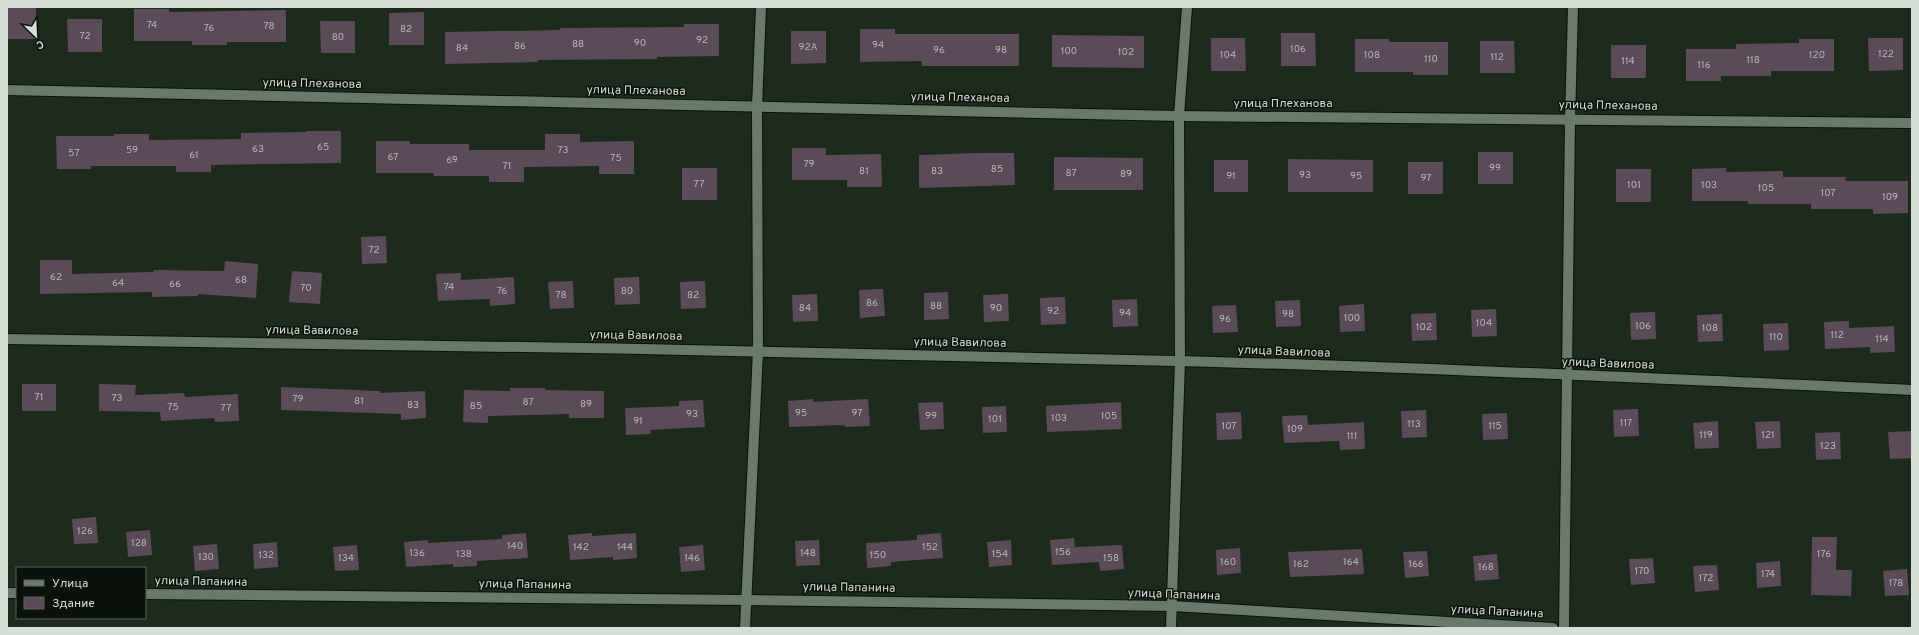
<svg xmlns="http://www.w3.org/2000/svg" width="1919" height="635" font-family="Overpass,sans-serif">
	<rect width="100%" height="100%" fill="#1d2b1d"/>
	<!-- building -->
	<g fill="#5b4a58">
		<rect x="7" y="7" width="29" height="32"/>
		<polygon points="134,9 169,9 169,12 286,10 286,42 227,42 227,45 192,45 192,41 134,41"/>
		<polygon points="424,12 424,45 389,45 389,13"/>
		<polygon points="67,19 102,19 102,52 68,52"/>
		<polygon points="320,21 355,21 355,53 321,53"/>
		<polygon points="684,24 719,24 719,56 657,57 657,59 538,60 538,62 445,64 445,32 560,30 560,28 684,27"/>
		<polygon points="860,29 895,29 895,34 1019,34 1019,66 922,66 922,61 860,62"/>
		<polygon points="791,31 826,31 826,63 791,64"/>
		<polygon points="1281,33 1315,33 1316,66 1281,66"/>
		<polygon points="1052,35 1144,36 1144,68 1052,67"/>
		<polygon points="1211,38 1245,38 1246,71 1211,71"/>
		<polygon points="1868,38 1903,38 1903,70 1869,71"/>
		<polygon points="1355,39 1389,39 1389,42 1448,42 1448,75 1413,75 1413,72 1355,72"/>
		<polygon points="1799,39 1834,39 1834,71 1771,71 1771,76 1721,76 1721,81 1686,81 1686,49 1736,49 1736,44 1799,43"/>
		<polygon points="1480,41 1514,41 1515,73 1480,73"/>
		<rect x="1611" y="45" width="35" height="33"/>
		<polygon points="306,131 341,131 341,163 211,165 211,172 176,172 176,166 91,166 91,169 57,169 56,136 114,136 114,134 149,134 149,140 241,139 241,133 306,132"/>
		<polygon points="545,134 580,134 580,142 634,141 634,174 599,174 599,166 524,167 524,182 489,182 489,176 434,176 434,173 376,173 376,141 410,141 410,144 469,144 469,150 545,150"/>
		<polygon points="792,148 826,148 826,155 881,154 882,187 847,187 847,180 792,180"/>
		<rect x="1478" y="152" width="35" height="32"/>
		<polygon points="980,153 1014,153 1015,185 919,188 919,155"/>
		<polygon points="1054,157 1143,158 1143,190 1054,190"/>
		<polygon points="1288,159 1373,160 1373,192 1288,192"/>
		<rect x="1214" y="160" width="34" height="32"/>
		<rect x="1408" y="162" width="35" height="32"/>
		<rect x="682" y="168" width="35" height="32"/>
		<polygon points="1726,168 1726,172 1783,171 1783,177 1845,177 1846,181 1908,181 1908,213 1873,214 1873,209 1811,209 1811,204 1748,204 1748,201 1692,201 1692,169"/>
		<rect x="1616" y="169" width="35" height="33"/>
		<polygon points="386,236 387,263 362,264 361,237"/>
		<polygon points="40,260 72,260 72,274 153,272 154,270 224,271 225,261 258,264 256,298 198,294 198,296 152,297 152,292 40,294"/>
		<polygon points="292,271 322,273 320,304 289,302"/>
		<polygon points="461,273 461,280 514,277 515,304 490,306 490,299 438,301 436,274"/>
		<polygon points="639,277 640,304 615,305 614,278"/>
		<polygon points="573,281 574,308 550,309 548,282"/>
		<polygon points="705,281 706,308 681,309 680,282"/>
		<polygon points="883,289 885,316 860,318 859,290"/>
		<polygon points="948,292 949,319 924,320 924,293"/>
		<polygon points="817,294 818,321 793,322 792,295"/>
		<polygon points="1008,294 1009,321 984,322 983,295"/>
		<polygon points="1065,297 1066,324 1041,325 1040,298"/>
		<polygon points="1137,299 1138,326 1113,327 1112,300"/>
		<polygon points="1300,300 1301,326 1276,327 1275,301"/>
		<polygon points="1364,304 1365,331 1340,332 1339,306"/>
		<polygon points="1236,305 1238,332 1213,333 1212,306"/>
		<polygon points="1496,309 1497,336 1472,337 1471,310"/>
		<polygon points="1655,312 1656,339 1631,340 1630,313"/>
		<polygon points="1436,313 1437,340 1412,341 1411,314"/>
		<polygon points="1722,314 1723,341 1698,342 1697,315"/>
		<polygon points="1849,321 1849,328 1894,326 1895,352 1870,353 1870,347 1825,349 1824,322"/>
		<polygon points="1788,323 1789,350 1764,351 1763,324"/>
		<rect x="22" y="384" width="34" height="27"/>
		<polygon points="99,384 136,385 135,395 184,393 185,397 238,394 239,421 215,422 214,418 161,421 160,412 99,411"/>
		<polygon points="281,387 380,391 380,393 425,391 426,418 401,420 401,414 281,410"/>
		<polygon points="510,388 545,388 545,390 604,391 604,418 569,418 569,414 488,416 488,423 463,422 464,390 510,391"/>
		<polygon points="813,399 813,402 868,399 870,426 845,427 845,425 789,427 788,401"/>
		<polygon points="703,400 705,427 650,430 651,434 626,435 625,408 679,406 679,401"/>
		<polygon points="943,402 944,429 920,430 918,403"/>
		<polygon points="1121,402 1122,429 1047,432 1046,406"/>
		<polygon points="1006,406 1007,432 983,433 982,407"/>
		<polygon points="1638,409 1639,436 1614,437 1613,410"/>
		<polygon points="1426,410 1427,437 1402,438 1401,411"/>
		<polygon points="1241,412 1242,439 1217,440 1216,413"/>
		<polygon points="1507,413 1508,439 1483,440 1482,414"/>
		<polygon points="1307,415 1308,425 1364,422 1365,449 1340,450 1339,441 1284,443 1282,416"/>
		<polygon points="1718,421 1719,448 1695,449 1693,423"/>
		<polygon points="1780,421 1781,448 1757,449 1755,422"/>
		<polygon points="1912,431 1912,458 1890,459 1888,432"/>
		<polygon points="1840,432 1841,459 1816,460 1815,433"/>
		<polygon points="96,517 98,543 74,544 72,519"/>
		<polygon points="150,530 152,555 128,557 126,532"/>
		<polygon points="526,533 528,558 477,561 477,566 453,567 453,564 406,567 404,542 428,540 428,543 502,539 502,535"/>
		<polygon points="592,533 592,536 636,533 637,558 613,560 613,557 570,560 568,535"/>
		<polygon points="941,533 943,558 891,562 891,566 867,568 866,543 917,540 917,535"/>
		<polygon points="1812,537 1837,537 1836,570 1852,570 1851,596 1811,595"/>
		<polygon points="1074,538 1075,547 1122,545 1124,569 1100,571 1099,562 1052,565 1050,540"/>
		<polygon points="819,540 820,565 796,566 795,541"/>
		<polygon points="1011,540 1012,565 989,567 987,542"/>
		<polygon points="277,542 278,567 254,569 253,544"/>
		<polygon points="217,544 219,569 195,571 193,546"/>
		<polygon points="357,545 359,570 335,571 333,547"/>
		<polygon points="703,545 705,570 681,572 679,547"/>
		<polygon points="1240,548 1241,573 1217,575 1216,550"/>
		<polygon points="1362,549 1364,574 1290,577 1288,552"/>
		<polygon points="1427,551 1429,576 1405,578 1403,552"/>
		<polygon points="1497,554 1499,579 1475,581 1473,556"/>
		<polygon points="1653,558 1655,583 1631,585 1629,559"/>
		<polygon points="1780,561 1781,586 1757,588 1756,563"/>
		<polygon points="1717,565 1719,590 1695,592 1693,566"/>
		<polygon points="1907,569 1909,595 1885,596 1883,571"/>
	</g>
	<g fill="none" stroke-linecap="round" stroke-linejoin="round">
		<!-- minor casing -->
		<g stroke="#071307" stroke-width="12">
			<g id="minor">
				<polyline points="7,90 1179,116 1912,123"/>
				<path d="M 7,339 C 396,345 786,350 1175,361 C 1421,367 1666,379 1912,390"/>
				<polyline points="7,593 17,593"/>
				<polyline points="145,594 745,600 1172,606 1553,628"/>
				<polyline points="745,628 758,351 757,107 761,7"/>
				<polyline points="1171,628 1180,361 1179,116 1187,7"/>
				<polyline points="1564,628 1570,119 1573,7"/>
			</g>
		</g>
		<!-- minor -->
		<use href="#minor" stroke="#6a7a6a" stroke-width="10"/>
	</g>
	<g text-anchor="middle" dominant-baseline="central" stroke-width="3" stroke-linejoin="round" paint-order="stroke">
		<!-- number labels -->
		<g font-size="10" fill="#b7bab6">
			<text x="152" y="25">74</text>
			<text x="269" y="26">78</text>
			<text x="209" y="28">76</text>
			<text x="406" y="29">82</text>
			<text x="85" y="36">72</text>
			<text x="338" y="37">80</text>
			<text x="702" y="40">92</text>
			<text x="640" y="43">90</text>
			<text x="578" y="44">88</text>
			<text x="878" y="45">94</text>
			<text x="520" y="46">86</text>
			<text x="808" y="47">92А</text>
			<text x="462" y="48">84</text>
			<text x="1298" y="49">106</text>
			<text x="939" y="50">96</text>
			<text x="1001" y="50">98</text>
			<text x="1069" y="51">100</text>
			<text x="1126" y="52">102</text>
			<text x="1886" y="54">122</text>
			<text x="1228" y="55">104</text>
			<text x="1372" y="55">108</text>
			<text x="1817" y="55">120</text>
			<text x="1497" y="57">112</text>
			<text x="1431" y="59">110</text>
			<text x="1753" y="60">118</text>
			<text x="1628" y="61">114</text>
			<text x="1704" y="65">116</text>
			<text x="323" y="147">65</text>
			<text x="258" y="149">63</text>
			<text x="132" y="150">59</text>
			<text x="563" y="150">73</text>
			<text x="74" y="153">57</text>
			<text x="194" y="155">61</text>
			<text x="393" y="157">67</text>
			<text x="616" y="158">75</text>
			<text x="452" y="160">69</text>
			<text x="809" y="164">79</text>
			<text x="507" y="166">71</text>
			<text x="1495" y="168">99</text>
			<text x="997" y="169">85</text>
			<text x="864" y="171">81</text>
			<text x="937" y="171">83</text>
			<text x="1071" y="173">87</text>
			<text x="1126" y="174">89</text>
			<text x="1305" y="175">93</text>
			<text x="1231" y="176">91</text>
			<text x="1356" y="176">95</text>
			<text x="1426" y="178">97</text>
			<text x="699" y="184">77</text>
			<text x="1634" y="185">101</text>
			<text x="1709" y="185">103</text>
			<text x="1766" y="188">105</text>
			<text x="1828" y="193">107</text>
			<text x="1890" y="197">109</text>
			<text x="374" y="250">72</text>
			<text x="56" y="277">62</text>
			<text x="241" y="280">68</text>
			<text x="118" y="283">64</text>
			<text x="175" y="284">66</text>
			<text x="449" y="287">74</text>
			<text x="306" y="288">70</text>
			<text x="502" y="291">76</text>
			<text x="627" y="291">80</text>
			<text x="561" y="295">78</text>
			<text x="693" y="295">82</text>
			<text x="872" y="303">86</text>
			<text x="936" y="306">88</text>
			<text x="805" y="308">84</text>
			<text x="996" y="308">90</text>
			<text x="1053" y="311">92</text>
			<text x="1125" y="313">94</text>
			<text x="1288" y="314">98</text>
			<text x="1352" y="318">100</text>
			<text x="1225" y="319">96</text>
			<text x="1484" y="323">104</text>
			<text x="1643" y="326">106</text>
			<text x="1424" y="327">102</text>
			<text x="1710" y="328">108</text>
			<text x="1837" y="335">112</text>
			<text x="1776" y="337">110</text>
			<text x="1882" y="339">114</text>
			<text x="39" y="397">71</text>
			<text x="117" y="398">73</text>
			<text x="298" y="399">79</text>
			<text x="359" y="401">81</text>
			<text x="528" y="402">87</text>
			<text x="586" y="404">89</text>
			<text x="413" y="405">83</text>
			<text x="476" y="406">85</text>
			<text x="173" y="407">75</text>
			<text x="226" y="408">77</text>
			<text x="801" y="413">95</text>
			<text x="857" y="413">97</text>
			<text x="692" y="414">93</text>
			<text x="931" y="416">99</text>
			<text x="1109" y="416">105</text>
			<text x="1059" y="418">103</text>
			<text x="995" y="419">101</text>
			<text x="638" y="421">91</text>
			<text x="1626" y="423">117</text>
			<text x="1414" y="424">113</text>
			<text x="1229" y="426">107</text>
			<text x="1495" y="426">115</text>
			<text x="1295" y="429">109</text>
			<text x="1706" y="435">119</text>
			<text x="1768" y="435">121</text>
			<text x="1352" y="436">111</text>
			<text x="1828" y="446">123</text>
			<text x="85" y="531">126</text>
			<text x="139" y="543">128</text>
			<text x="515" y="546">140</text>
			<text x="581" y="547">142</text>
			<text x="625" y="547">144</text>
			<text x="930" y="547">152</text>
			<text x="1063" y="552">156</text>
			<text x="417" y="553">136</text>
			<text x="808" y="553">148</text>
			<text x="464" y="554">138</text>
			<text x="1000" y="554">154</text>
			<text x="1824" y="554">176</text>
			<text x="266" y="555">132</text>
			<text x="878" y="555">150</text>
			<text x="206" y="557">130</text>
			<text x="346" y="558">134</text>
			<text x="692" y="558">146</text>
			<text x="1111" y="558">158</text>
			<text x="1228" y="562">160</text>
			<text x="1351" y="562">164</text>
			<text x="1301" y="564">162</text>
			<text x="1416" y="564">166</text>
			<text x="1486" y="567">168</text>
			<text x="1642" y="571">170</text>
			<text x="1768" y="574">174</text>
			<text x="1706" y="578">172</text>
			<text x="1896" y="583">178</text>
		</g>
		<!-- street labels -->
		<g font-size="12" fill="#d6dfd6" stroke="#0b110b">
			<text transform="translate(312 84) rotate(1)">улица Плеханова</text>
			<text transform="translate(636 91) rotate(1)">улица Плеханова</text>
			<text transform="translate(960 98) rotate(1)">улица Плеханова</text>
			<text x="1283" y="104">улица Плеханова</text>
			<text transform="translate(1608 106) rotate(1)">улица Плеханова</text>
			<text transform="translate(312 331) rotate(1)">улица Вавилова</text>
			<text transform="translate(636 336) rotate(1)">улица Вавилова</text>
			<text transform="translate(960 343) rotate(1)">улица Вавилова</text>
			<text transform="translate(1284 352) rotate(2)">улица Вавилова</text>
			<text transform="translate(1608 364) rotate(2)">улица Вавилова</text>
			<text transform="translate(201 582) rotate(1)">улица Папанина</text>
			<text transform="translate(525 585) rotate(1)">улица Папанина</text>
			<text transform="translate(849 588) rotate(1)">улица Папанина</text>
			<text transform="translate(1174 595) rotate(2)">улица Папанина</text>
			<text transform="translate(1497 612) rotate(3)">улица Папанина</text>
		</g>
	</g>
	<!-- border -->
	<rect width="1919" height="635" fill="none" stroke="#d6dfd6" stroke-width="16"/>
	<!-- legend -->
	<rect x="16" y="567" width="130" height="52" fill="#0b110b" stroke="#5c635c"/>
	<rect x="24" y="580" width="20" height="6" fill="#6a7a6a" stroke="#5c635c"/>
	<text x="52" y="587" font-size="12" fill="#d6dfd6">Улица</text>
	<rect x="24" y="597" width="20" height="12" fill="#5b4a58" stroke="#5c635c"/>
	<text x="52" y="607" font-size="12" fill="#d6dfd6">Здание</text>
	<!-- north arrow -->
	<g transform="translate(36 36) rotate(156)" stroke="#0b110b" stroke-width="3" paint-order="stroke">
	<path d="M0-3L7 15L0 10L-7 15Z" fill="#d6dfd6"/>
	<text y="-6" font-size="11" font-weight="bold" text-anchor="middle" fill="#d6dfd6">С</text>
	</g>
</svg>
